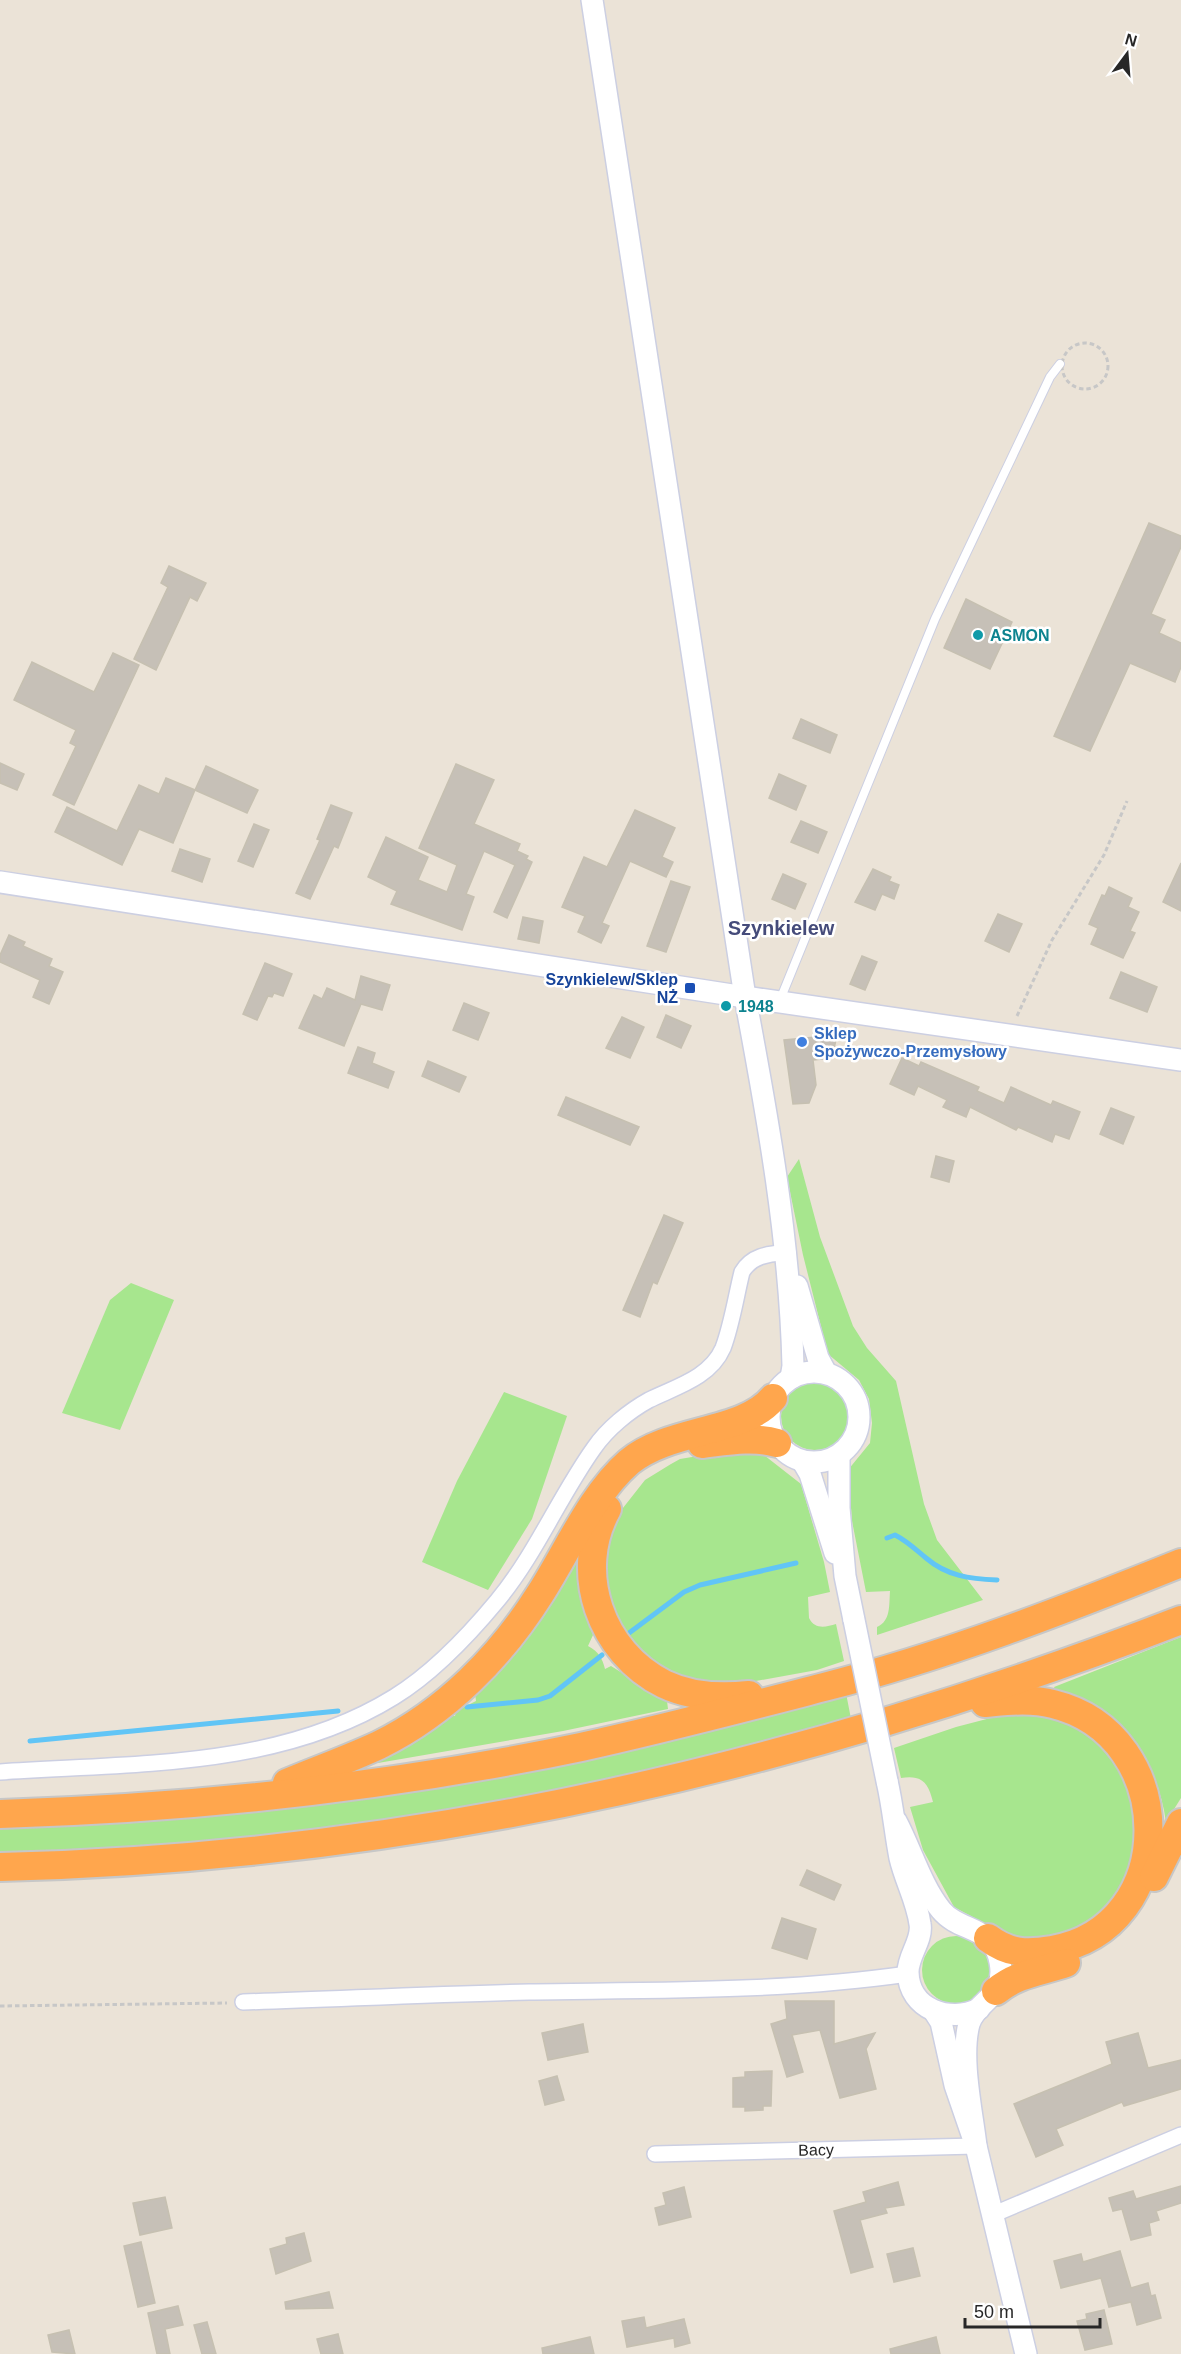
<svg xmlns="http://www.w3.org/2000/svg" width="1181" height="2354" font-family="Helvetica,sans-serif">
	<rect width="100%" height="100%" fill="#ebe3d7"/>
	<!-- green -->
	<g fill="#a7e68e">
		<path d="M 799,1159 L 820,1237 L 853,1326 L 867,1348 L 896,1381 L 924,1504 L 937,1540 L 983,1600 L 877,1635 L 877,1627 C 891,1621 889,1605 890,1591 L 866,1592 L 852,1521 L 848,1470 L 870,1443 L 872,1423 L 869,1399 L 859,1380 L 828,1354 L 803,1255 L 787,1177 Z"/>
		<polygon points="131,1283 174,1300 120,1430 62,1413 110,1300"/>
		<circle cx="815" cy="1416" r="34"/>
		<polygon points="504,1392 567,1416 532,1519 488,1590 422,1562 457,1481"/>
		<path d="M 728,1451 L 760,1452 L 801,1484 L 824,1562 L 830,1592 L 808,1597 L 809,1618 C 815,1630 826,1627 836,1624 L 844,1661 L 817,1670 L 717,1688 L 655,1671 L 613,1621 L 603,1573 L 605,1542 L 619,1513 L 645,1480 L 671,1464 L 680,1459 Z"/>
		<path d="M 573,1563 L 576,1563 L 584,1612 L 593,1635 L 588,1646 C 599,1652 602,1658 605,1669 L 611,1666 L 667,1701 L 668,1709 L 563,1731 L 378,1763 L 374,1759 L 445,1716 L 455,1716 L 456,1711 L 476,1701 L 475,1693 Z"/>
		<path d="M 1181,1637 L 1181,1798 L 1166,1822 C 1157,1759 1120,1704 1056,1691 L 1054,1687 Z"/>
		<path d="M 846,1693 L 851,1719 C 729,1752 606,1785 480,1806 C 371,1825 262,1836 152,1847 L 148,1845 L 144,1847 L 0,1855 L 0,1828 L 153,1819 Z"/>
		<path d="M 1006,1714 L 1040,1714 L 1070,1724 L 1100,1742 L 1129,1781 L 1137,1848 L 1120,1893 L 1088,1926 L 1029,1947 L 954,1907 L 923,1850 L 910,1807 L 933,1802 C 928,1782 922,1775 901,1778 L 894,1748 L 956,1727 Z"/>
		<circle cx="956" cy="1970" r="34"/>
	</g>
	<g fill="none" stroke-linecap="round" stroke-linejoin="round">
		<!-- stream -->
		<g stroke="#61c5f6" stroke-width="5">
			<path d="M 887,1538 L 895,1535 C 907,1541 915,1549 926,1558 C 947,1576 970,1579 997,1580"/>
			<polyline points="625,1636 684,1592 700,1585 796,1563"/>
			<polyline points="467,1707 538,1700 550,1696 602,1655"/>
			<polyline points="30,1741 338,1711"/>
		</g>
	</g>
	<!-- building -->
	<g fill="#c6c0b7" stroke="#c6c0b1" stroke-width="1.5">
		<polygon points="1149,523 1181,536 1181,547 1151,614 1165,620 1159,633 1181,643 1181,667 1175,682 1130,663 1090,751 1054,736"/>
		<polygon points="169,566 206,583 197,601 190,597 156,670 134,659 168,587 161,583"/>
		<polygon points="966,599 1012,622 990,669 944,648"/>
		<polygon points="113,653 139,665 74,805 53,795 76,746 70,743 76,730 14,700 32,662 94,692"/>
		<polygon points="801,719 837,735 830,753 793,738"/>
		<polygon points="0,763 24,774 17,790 0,783"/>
		<polygon points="456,764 494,780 474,824 520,844 517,851 528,856 526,859 532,862 507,918 494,912 515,865 484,851 466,894 474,897 462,930 391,904 397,891 368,877 386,837 428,857 418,880 447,892 457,865 419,848"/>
		<polygon points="206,766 258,790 247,813 195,790"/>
		<polygon points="779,774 806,786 796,810 769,798"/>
		<polygon points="166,778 195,790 173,843 139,829 122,865 55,832 67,807 117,831 139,785 159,794"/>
		<polygon points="331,805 352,813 338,848 334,846 310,899 296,893 320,840 317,839"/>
		<polygon points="635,810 675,828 662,857 673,862 666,877 630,861 602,923 609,926 601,943 578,932 585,916 562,907 584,857 607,867"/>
		<polygon points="801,821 827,832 818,853 791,842"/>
		<polygon points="254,824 269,830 253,867 238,861"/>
		<polygon points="180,849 210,859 202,882 172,871"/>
		<polygon points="1181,863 1181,911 1163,902"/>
		<polygon points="873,869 891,877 889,881 899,885 894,899 882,894 875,910 855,902"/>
		<polygon points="783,874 806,884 795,909 772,899"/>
		<polygon points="671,881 690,887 666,952 647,946"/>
		<polygon points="1109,887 1132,898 1128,907 1139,912 1130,931 1135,933 1123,958 1091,944 1098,928 1089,924 1102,895 1105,896"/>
		<polygon points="998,914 1022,924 1009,952 985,941"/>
		<polygon points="523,917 543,921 539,943 518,939"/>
		<polygon points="9,935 25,942 23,946 52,959 49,966 63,972 49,1004 33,997 40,980 0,962 0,955"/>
		<polygon points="862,956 877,962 865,990 850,984"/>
		<polygon points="265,963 292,974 283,996 274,993 272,997 268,996 257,1020 243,1014"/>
		<polygon points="1121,972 1157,987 1147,1012 1110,998"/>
		<polygon points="361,976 390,985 382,1010 361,1004 344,1046 299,1028 314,995 322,999 327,988 355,1000"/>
		<polygon points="464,1003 489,1013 478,1040 453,1030"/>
		<polygon points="666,1015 691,1026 681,1048 657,1037"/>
		<polygon points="622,1017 644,1027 630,1058 606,1048"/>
		<polygon points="837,1035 832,1058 813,1060 816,1085 809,1103 793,1104 784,1040"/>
		<polygon points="358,1047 375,1053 372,1063 394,1072 388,1088 348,1073"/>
		<polygon points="902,1058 919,1066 921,1062 979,1087 977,1091 1004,1103 1011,1087 1051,1105 1053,1101 1080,1112 1069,1139 1055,1134 1052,1142 1018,1127 1016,1130 970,1107 966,1117 943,1107 947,1100 918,1086 914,1095 890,1084"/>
		<polygon points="428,1061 466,1077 459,1092 422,1076"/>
		<polygon points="566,1097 639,1127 630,1145 558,1115"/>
		<polygon points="1111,1108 1134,1117 1123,1144 1100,1134"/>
		<polygon points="936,1156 954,1161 949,1182 931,1177"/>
		<polygon points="664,1215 683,1223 657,1284 653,1282 640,1317 623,1310"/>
		<polygon points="807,1870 841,1885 834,1900 800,1885"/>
		<polygon points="782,1918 816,1929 807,1959 772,1948"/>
		<polygon points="785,2001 834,2001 834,2044 875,2033 866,2049 876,2089 840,2098 820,2030 792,2035 803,2072 787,2077 771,2024 787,2019"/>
		<polygon points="583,2024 588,2052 548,2060 542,2033"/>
		<polygon points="1138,2033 1148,2068 1181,2060 1181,2089 1124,2106 1122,2102 1056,2129 1063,2145 1036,2157 1014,2104 1112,2064 1106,2042"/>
		<polygon points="772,2071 771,2106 763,2106 763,2110 745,2111 745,2107 733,2107 733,2078 745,2077 745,2072"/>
		<polygon points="557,2076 564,2100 545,2105 539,2081"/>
		<polygon points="898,2182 904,2205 885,2208 887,2213 860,2220 873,2267 851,2273 834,2211 866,2202 863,2192"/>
		<polygon points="1181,2186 1181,2203 1156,2211 1159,2220 1149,2223 1151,2235 1131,2240 1122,2209 1113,2211 1109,2198 1133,2191 1136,2199"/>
		<polygon points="684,2187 691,2217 659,2225 655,2208 666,2205 663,2193"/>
		<polygon points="165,2197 172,2228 140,2235 133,2203"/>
		<polygon points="304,2233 311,2261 276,2274 270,2249 287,2244 286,2238"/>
		<polygon points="141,2242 155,2303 138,2307 124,2246"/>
		<polygon points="913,2248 920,2276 894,2282 887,2254"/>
		<polygon points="1120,2251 1131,2288 1148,2283 1151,2296 1155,2295 1161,2318 1137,2325 1131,2302 1109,2307 1101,2278 1061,2288 1054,2261 1081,2254 1083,2262"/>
		<polygon points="329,2292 333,2308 286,2309 285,2302"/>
		<polygon points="178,2306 183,2325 165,2329 170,2354 157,2354 148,2313"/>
		<polygon points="1104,2310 1112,2344 1085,2350 1077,2321 1087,2319 1086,2314"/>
		<polygon points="644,2317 646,2328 684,2319 690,2343 675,2347 674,2338 627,2347 622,2321"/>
		<polygon points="207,2322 216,2354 202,2354 194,2325"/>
		<polygon points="69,2330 75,2354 52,2352 48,2335"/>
		<polygon points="338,2334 343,2354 321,2354 317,2339"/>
		<polygon points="590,2337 594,2354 543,2354 542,2348"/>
		<polygon points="936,2337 940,2354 891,2354 890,2349"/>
	</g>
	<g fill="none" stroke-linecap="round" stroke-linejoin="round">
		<!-- lane casing -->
		<g stroke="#cccfe2" stroke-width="10">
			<polyline id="lane" points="780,1000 935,619 1050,377 1060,364"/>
		</g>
		<!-- street casing -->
		<g stroke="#cccfe2" stroke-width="18">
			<g id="street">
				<path d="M 0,1772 C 132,1763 278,1769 394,1697 C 433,1673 468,1636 497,1601 C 536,1554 559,1497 594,1448 C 607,1429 629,1411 649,1400 C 675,1387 710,1378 723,1348 C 732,1324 736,1296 742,1272 C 752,1255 769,1254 788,1252"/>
				<path d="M 243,2002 C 338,1999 434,1994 529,1992 C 657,1990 781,1992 908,1974"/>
				<polyline points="655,2154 976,2146"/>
				<polyline points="992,2215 1181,2135"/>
			</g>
		</g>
		<!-- secondary casing -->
		<g stroke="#cccfe2" stroke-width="24">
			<g id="secondary">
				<path d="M 592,0 L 745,997 C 768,1119 790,1241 793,1366 L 791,1378"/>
				<polyline points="0,882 745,997 1181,1060"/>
				<polyline points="797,1286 818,1358 826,1373"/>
				<circle cx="814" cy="1417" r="45"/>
				<polyline points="839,1456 839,1508 845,1576 854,1620"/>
				<polyline points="803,1462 810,1474 835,1553"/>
				<path d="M 887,1781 C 893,1807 895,1832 900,1858 C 905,1880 917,1901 920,1924 C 923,1940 908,1955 908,1972 C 909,2010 950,2023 979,2009"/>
				<path d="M 896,1821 C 911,1849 921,1885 941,1910 C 960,1933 993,1925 1000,1962 C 1007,1998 976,2000 969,2024 C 960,2058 972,2111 976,2146"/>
				<polyline points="934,2011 941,2022 955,2085 976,2146 1026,2354"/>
			</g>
		</g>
		<!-- highway casing -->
		<g stroke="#c7c7c7" stroke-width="32">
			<g id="highway">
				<path d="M 702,1444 C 727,1441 753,1436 777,1443"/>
				<path d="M 607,1509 C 572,1572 601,1653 664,1684 C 691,1697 721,1698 749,1695"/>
				<path d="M 985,1703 C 1008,1701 1030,1698 1053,1704 C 1180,1735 1181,1928 1052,1950 C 1027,1954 1009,1954 988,1938"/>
				<path d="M 287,1783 C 318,1770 349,1759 379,1745 C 446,1712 501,1656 540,1594 C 567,1552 592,1494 629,1462 C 670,1428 743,1434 773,1398"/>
				<path d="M 0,1814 C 195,1808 390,1787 581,1747 C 663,1729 743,1708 824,1687 C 946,1656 1064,1610 1181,1563"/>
				<path d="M 0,1867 C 405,1858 804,1766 1181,1620"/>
				<polyline points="1154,1877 1181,1823"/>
				<path d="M 996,1991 C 1018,1973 1040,1972 1066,1963"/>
			</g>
		</g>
		<!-- path -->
		<g stroke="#c7c7c7" stroke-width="3" stroke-dasharray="4.5 3" stroke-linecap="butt">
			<circle cx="1085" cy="366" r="23"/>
			<polyline points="1017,1016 1052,940 1104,855 1127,801"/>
			<polyline points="0,2006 227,2003"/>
		</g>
		<!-- lane -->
		<use href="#lane" stroke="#fff" stroke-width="8"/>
		<!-- street -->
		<use href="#street" stroke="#fff" stroke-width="15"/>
		<!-- secondary -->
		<use href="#secondary" stroke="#fff" stroke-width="21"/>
		<!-- highway -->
		<use href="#highway" stroke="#ffa64d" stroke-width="28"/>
		<!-- secondary-bridge casing -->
		<g stroke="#cccfe2" stroke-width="24" stroke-linecap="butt">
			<polyline id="secondary-bridge" points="854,1620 887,1781"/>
		</g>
		<!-- secondary-bridge -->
		<use href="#secondary-bridge" stroke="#fff" stroke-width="21"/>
	</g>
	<!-- markers -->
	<g fill="#0f9aa8" stroke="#fff" stroke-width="2">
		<circle cx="978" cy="635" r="6"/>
		<circle cx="726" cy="1006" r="6"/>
	</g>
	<rect fill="#1a4fb4" stroke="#fff" stroke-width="2" x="684" y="982" width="12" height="12" rx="3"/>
	<circle fill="#3f7fe0" stroke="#fff" stroke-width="2" cx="802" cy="1042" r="6"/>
	<g text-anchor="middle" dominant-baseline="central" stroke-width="5" stroke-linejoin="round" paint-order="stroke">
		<!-- culture labels -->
		<g font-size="16" font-weight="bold" fill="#0d838f" stroke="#fff" text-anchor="start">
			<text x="990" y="635">ASMON</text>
			<text x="738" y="1006">1948</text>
		</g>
		<!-- transit labels -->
		<g font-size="16" font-weight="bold" fill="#164399" stroke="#fff" text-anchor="end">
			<text x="678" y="979">Szynkielew/Sklep<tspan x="678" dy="18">NŻ</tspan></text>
		</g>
		<!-- shop labels -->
		<g font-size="16" font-weight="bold" fill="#366cbe" stroke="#fff" text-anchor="start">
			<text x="814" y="1033">Sklep<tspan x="814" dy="18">Spożywczo-Przemysłowy</tspan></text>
		</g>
		<!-- street labels -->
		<g font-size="16" fill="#272727" stroke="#fff">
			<text transform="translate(816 2150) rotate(-1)">Bacy</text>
		</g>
		<!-- quarter labels -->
		<g font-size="20" font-weight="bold" fill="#454b7a" stroke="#fff">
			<text x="781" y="928">Szynkielew</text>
		</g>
	</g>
	<!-- north arrow -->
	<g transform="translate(1127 54) rotate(16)" stroke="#ffffff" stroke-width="4.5" paint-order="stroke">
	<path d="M0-4.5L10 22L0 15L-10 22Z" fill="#272727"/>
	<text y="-9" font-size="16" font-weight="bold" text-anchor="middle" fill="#272727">N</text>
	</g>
	<!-- scale -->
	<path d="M965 2318v9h135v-9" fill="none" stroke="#272727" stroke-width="3"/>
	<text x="974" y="2318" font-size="18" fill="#272727" stroke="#ffffff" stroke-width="4.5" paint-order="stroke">50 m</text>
</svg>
